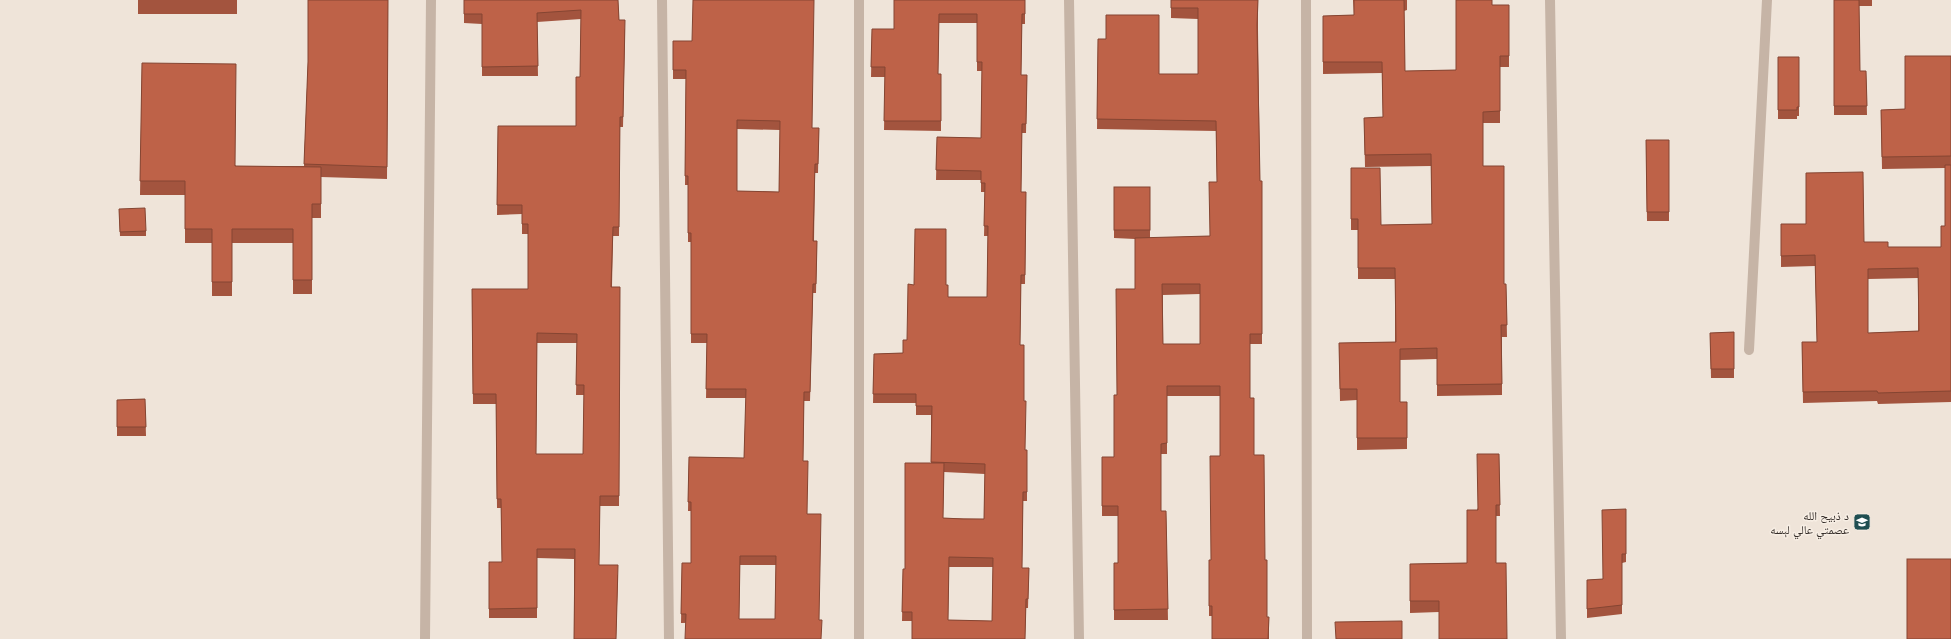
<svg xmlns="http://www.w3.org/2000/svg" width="1951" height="639" font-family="'PT Sans','Noto Naskh Arabic',sans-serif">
	<rect width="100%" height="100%" fill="#efe4d9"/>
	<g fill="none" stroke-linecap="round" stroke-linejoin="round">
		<!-- minor -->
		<g stroke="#c6b4a6" stroke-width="10">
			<polyline points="662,0 669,639"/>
			<polyline points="1069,0 1079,639"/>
			<polyline points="1306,0 1307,639"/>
			<polyline points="1550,0 1561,639"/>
			<polyline points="1749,350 1767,0"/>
			<polyline points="425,639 431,0"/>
			<polyline points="859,639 859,0"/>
		</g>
	</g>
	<!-- wall -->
	<g fill="#a3543e" fill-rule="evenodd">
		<rect x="138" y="0" width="99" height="14"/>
		<polygon points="388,0 387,179 321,177 321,218 312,218 312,294 293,294 293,243 232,243 232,296 212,296 212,243 185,243 185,195 140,195 142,63 236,166 304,166 308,62"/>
		<path d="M 464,0 L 618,0 L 619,20 L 625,30 L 623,127 L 620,127 L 619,236 L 613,236 L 612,287 L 620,287 L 619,506 L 600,506 L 599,565 L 618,575 L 616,639 L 574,639 L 574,559 L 537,558 L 537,618 L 489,618 L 489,562 L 502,562 L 501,508 L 497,508 L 496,404 L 473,404 L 472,289 L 528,289 L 528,234 L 522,234 L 522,214 L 497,215 L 498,126 L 576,126 L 580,77 L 581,19 L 537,22 L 538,76 L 482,76 L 482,24 L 464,23 ZM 537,343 L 577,343 L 576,395 L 584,395 L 583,454 L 536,454 Z"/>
		<path d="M 894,0 L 1025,0 L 1025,24 L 1022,24 L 1021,75 L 1027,75 L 1026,133 L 1022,133 L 1021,192 L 1026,192 L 1025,284 L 1021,284 L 1020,345 L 1024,401 L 1025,450 L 1027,450 L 1027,501 L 1023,501 L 1022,568 L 1029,568 L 1028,608 L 1026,608 L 1025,639 L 912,621 L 902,621 L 903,569 L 905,569 L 931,463 L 931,415 L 916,415 L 916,403 L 873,403 L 874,354 L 903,353 L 907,340 L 946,285 L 948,297 L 987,297 L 988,236 L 984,236 L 985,192 L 981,192 L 981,180 L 936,180 L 937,137 L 981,138 L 982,71 L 977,71 L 977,23 L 939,23 L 938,74 L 941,74 L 941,131 L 884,130 L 885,77 L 871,77 L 872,29 L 894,29 ZM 944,472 L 985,474 L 984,519 L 943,518 ZM 949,567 L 993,567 L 992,621 L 948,620 Z"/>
		<path d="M 1171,0 L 1258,0 L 1258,30 L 1260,181 L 1262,181 L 1262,344 L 1250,344 L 1250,398 L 1254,455 L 1265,560 L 1267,617 L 1269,617 L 1269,639 L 1212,639 L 1212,616 L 1209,616 L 1209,560 L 1211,560 L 1220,456 L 1220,396 L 1167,396 L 1167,454 L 1161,454 L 1161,511 L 1166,511 L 1168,620 L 1114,620 L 1114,563 L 1118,563 L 1118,516 L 1102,516 L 1102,457 L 1114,457 L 1117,395 L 1135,289 L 1135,239 L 1114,238 L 1114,187 L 1150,187 L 1150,238 L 1210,236 L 1217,182 L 1216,131 L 1097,129 L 1098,39 L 1159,74 L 1198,74 L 1198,19 L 1171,18 ZM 1200,294 L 1200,344 L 1163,344 L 1163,295 Z"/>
		<polygon points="1353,0 1407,0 1407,10 1404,11 1405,71 1456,70 1492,5 1509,5 1509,67 1500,67 1500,123 1483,123 1483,166 1504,284 1506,284 1507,337 1502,337 1502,395 1437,396 1437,359 1400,360 1400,402 1407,402 1407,449 1357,450 1357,400 1340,401 1339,343 1395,342 1395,279 1358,279 1358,230 1351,230 1351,168 1381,225 1432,224 1431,166 1365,167 1364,118 1383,117 1382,73 1323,74 1323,16 1354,15"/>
		<polygon points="1834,0 1872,0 1872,6 1859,6 1860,71 1866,71 1867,115 1834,115"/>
		<path d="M 692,41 L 812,128 L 819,128 L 818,173 L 815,173 L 814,241 L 817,241 L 816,293 L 813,293 L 810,401 L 804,401 L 803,461 L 807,514 L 819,620 L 681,623 L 682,563 L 691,563 L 691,511 L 688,511 L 689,457 L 744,458 L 746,398 L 706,398 L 707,343 L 691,343 L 691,242 L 688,242 L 688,185 L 685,185 L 686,79 L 673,79 L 673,70 ZM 737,129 L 780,130 L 779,192 L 737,191 ZM 740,565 L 776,565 L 775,619 L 739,619 Z"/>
		<path d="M 1951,56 L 1951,402 L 1878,404 L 1877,401 L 1803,403 L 1802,342 L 1817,342 L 1815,266 L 1781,267 L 1781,224 L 1888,247 L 1941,247 L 1945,226 L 1945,168 L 1882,169 L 1881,110 L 1905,109 ZM 1918,278 L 1918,331 L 1868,333 L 1868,279 Z"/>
		<polygon points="1778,57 1799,57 1799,116 1797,116 1797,119 1778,119"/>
		<polygon points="1646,140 1669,140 1669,221 1647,221"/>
		<polygon points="119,209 146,231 146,236 120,236"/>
		<polygon points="1734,332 1734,378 1711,378 1710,333"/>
		<polygon points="145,399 146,436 117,436 117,400"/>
		<polygon points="1499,454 1500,516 1496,516 1439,612 1410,613 1410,564 1467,563 1477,510"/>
		<polygon points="1626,509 1626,562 1622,563 1622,614 1587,618 1587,580 1603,579"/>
	</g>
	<!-- building -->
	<g fill="#be6248" stroke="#854532" fill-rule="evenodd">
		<polygon points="308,0 388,0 387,167 304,164 308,62"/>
		<path d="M 464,0 L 618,0 L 619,20 L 625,20 L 623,117 L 620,117 L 619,227 L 613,227 L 611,287 L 620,287 L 619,496 L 600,496 L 599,565 L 618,565 L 616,639 L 574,639 L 575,549 L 537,549 L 537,608 L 489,609 L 489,562 L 502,562 L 501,499 L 497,499 L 496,394 L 473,394 L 472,289 L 528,289 L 528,224 L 522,224 L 522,205 L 497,205 L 498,126 L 576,126 L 576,77 L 580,77 L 581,10 L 537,13 L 538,66 L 482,67 L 482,14 L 464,14 ZM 537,333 L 577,334 L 576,385 L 584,385 L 583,454 L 536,454 Z"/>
		<path d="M 693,0 L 814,0 L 812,128 L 819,128 L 818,164 L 815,164 L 813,241 L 817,241 L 816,284 L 813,284 L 810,392 L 804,392 L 803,461 L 808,461 L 807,514 L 821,514 L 819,620 L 822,620 L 821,639 L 685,639 L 686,614 L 681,614 L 682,563 L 691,563 L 691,502 L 688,502 L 689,457 L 744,458 L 746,389 L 706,389 L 707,334 L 691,334 L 691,233 L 688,233 L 688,176 L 685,176 L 686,70 L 673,70 L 673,41 L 692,41 ZM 737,120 L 780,121 L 779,192 L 737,191 ZM 740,556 L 776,556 L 775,619 L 739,619 Z"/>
		<path d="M 894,0 L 1025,0 L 1025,14 L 1022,14 L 1021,75 L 1027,75 L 1026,124 L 1022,124 L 1021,192 L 1026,192 L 1025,275 L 1021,275 L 1020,345 L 1024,345 L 1024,401 L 1026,401 L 1025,450 L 1027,450 L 1027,492 L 1023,492 L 1022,568 L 1029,568 L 1028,599 L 1026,599 L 1025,639 L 912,639 L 912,612 L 902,612 L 903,569 L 905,569 L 905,463 L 944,463 L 943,518 L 963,519 L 984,519 L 985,464 L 931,462 L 932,406 L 916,406 L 916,394 L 873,394 L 874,354 L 903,353 L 903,340 L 907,340 L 908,284 L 914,285 L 915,229 L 946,229 L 946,285 L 948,285 L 948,297 L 987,297 L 988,226 L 984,226 L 985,183 L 981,183 L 981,171 L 936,170 L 937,137 L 981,138 L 982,62 L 977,62 L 977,14 L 939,14 L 938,74 L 941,74 L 941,121 L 884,121 L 885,67 L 871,67 L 872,29 L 894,29 ZM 949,557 L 993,558 L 992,621 L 948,620 Z"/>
		<path d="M 1171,0 L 1258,0 L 1257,25 L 1260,181 L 1262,181 L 1262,334 L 1250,334 L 1250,398 L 1254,398 L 1254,455 L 1264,455 L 1265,560 L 1267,560 L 1267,617 L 1269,617 L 1268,639 L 1212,639 L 1212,606 L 1209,606 L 1209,560 L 1211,560 L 1210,456 L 1220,456 L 1220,386 L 1167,386 L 1167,443 L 1161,444 L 1161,511 L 1166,511 L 1168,609 L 1114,610 L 1114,563 L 1118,563 L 1118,506 L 1102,506 L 1102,457 L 1114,457 L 1114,395 L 1117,395 L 1116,289 L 1135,289 L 1135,238 L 1210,236 L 1209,182 L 1217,182 L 1216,121 L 1097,119 L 1098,39 L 1106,39 L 1106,15 L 1159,15 L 1159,74 L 1198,74 L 1198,8 L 1171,8 ZM 1162,284 L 1200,284 L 1200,344 L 1163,344 Z"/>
		<polygon points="1354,0 1404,0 1405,71 1456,70 1456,0 1492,0 1492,5 1509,5 1509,56 1500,56 1500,111 1483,112 1483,166 1504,166 1504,284 1506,284 1507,325 1501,325 1502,384 1437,385 1437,348 1400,349 1400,402 1407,402 1407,438 1357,438 1357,389 1340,389 1339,343 1396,342 1395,268 1358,268 1358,219 1351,219 1351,168 1380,168 1381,225 1432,224 1431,154 1365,155 1364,118 1383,117 1382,62 1323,62 1323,16 1354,15"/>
		<polygon points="1834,0 1859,0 1860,71 1866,71 1867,106 1834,106"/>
		<polygon points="1905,56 1951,56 1951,156 1882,157 1881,110 1905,109"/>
		<polygon points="1778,57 1799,57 1799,107 1797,107 1797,110 1778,110"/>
		<polygon points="142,63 236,64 235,166 321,167 321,204 312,204 312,280 293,280 293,229 232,229 232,282 212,282 212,229 185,229 185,181 140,181"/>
		<polygon points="1646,140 1669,140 1669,212 1647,212"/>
		<path d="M 1945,165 L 1951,165 L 1951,391 L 1878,393 L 1877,391 L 1803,392 L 1802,342 L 1817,342 L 1815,255 L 1781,256 L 1781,224 L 1806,224 L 1806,173 L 1863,172 L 1864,242 L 1888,242 L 1888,247 L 1941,247 L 1941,226 L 1945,226 ZM 1918,268 L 1919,331 L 1868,333 L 1868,269 Z"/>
		<rect x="1114" y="187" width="36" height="43"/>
		<polygon points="145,208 146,231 120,232 119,209"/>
		<polygon points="1734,332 1734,369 1711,369 1710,333"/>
		<polygon points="145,399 146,427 117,427 117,400"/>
		<polygon points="1477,454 1499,454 1500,505 1496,505 1496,563 1506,563 1507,639 1439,639 1439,601 1410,601 1410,564 1467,563 1467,510 1478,510"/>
		<polygon points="1626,509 1626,554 1622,554 1622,605 1587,609 1587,580 1603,579 1602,510"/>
		<rect x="1907" y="559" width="44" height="80"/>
		<polygon points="1402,621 1402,639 1336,639 1335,622"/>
	</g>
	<!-- icons -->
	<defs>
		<g id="school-square" transform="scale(0.9)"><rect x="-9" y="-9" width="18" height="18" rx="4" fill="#1f4e51" stroke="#f7eee4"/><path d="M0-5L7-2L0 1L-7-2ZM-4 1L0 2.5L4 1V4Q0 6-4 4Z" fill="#fff"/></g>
	</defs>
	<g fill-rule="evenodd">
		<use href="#school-square" x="1862" y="522"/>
	</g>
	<g text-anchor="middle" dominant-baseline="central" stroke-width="3" stroke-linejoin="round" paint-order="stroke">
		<!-- poi labels -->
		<g font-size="12" fill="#322a26" stroke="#f7eee4" text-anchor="end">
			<text x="1849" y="515">د ذبیح الله<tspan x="1849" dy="14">عصمتي عالي لېسه</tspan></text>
		</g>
	</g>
</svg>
